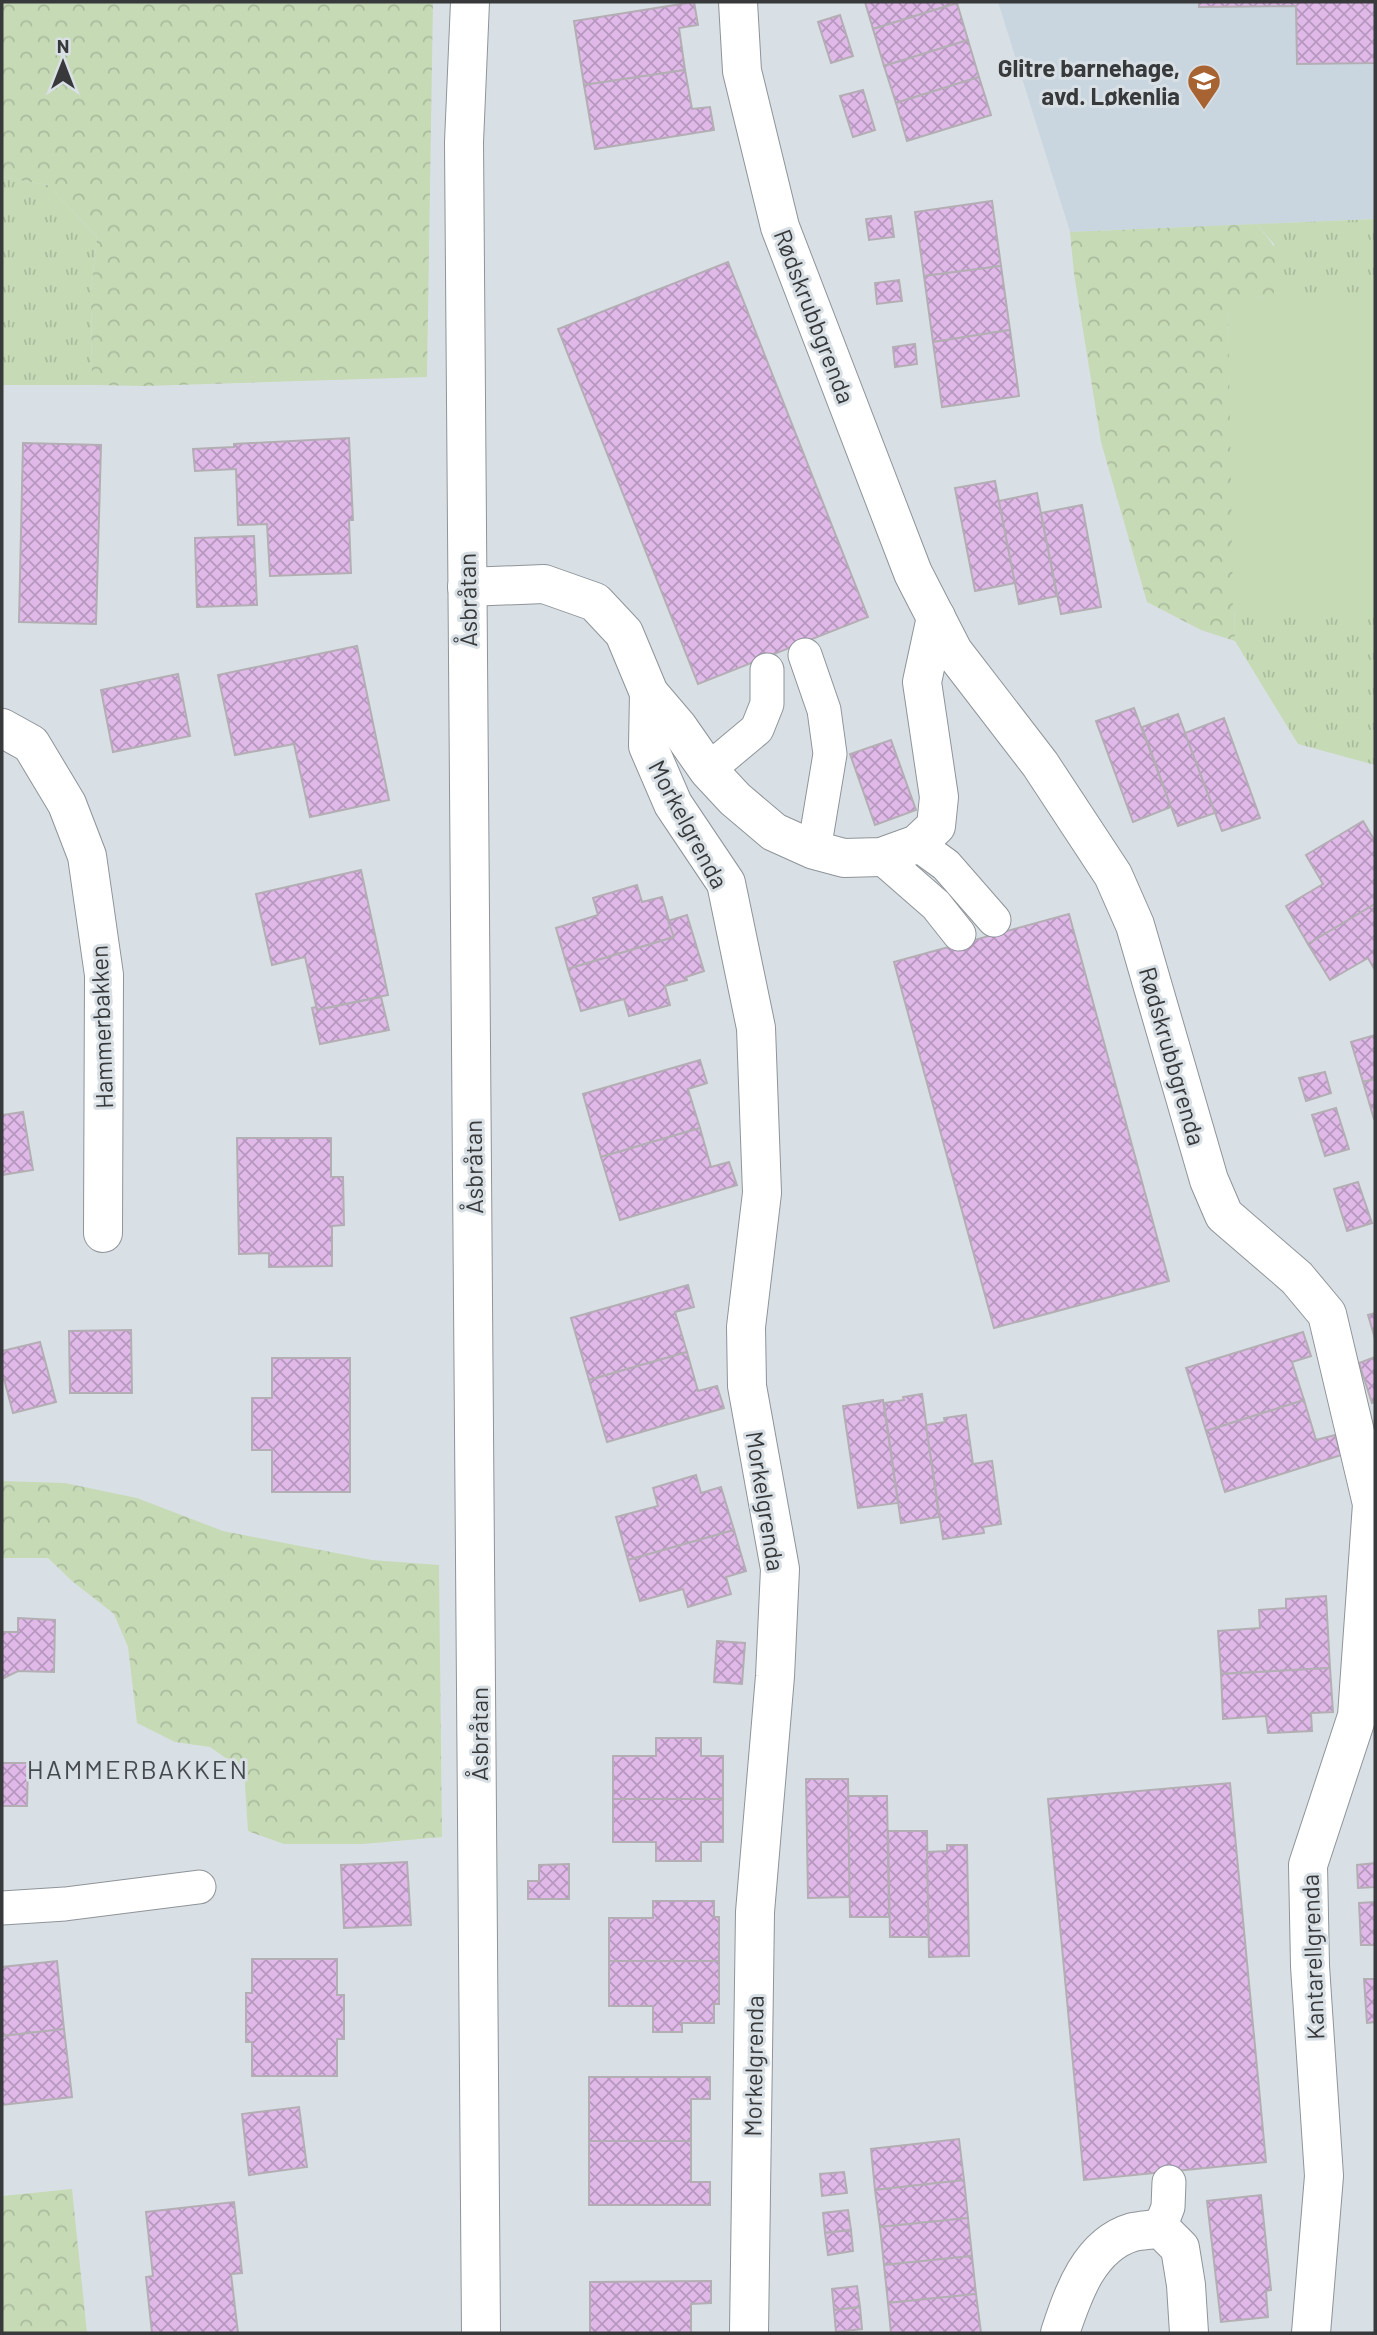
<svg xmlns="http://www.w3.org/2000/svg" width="1377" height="2335" font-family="Barlow,sans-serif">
	<defs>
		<pattern id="grass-tufts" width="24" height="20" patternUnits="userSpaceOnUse" patternTransform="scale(1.75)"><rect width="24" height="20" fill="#c6dab6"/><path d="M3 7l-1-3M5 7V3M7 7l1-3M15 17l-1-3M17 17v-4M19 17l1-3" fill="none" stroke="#abbc9d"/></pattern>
		<pattern id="forest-crowns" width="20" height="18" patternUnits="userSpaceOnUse" patternTransform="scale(1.75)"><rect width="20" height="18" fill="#c6dab6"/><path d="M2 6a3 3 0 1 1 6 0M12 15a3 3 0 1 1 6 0" fill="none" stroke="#abbc9d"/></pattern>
		<pattern id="building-cross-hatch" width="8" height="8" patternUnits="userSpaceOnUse" patternTransform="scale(1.75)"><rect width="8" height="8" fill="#e0b9e9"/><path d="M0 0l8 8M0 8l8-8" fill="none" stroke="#b697be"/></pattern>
	</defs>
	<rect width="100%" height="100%" fill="#d9e0e5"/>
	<!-- built -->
	<polygon fill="#c9d6e0" points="998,2 1375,2 1375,219 1070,232"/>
	<!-- grass -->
	<g fill="url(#grass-tufts)">
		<polygon points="2,177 48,185 97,237 91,291 92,385 2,385"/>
		<polygon points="1375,219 1375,765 1298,744 1235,641 1228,297 1273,296 1274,244 1256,224"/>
	</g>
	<!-- forest -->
	<g fill="url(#forest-crowns)">
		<polygon points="2,2 433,2 427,377 145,386 92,385 91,291 97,237 48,185 2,177"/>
		<path d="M 1256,224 C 1282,253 1283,259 1273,296 L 1228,298 L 1235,641 L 1201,630 L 1147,602 L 1101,442 L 1074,274 L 1070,232 Z"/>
		<polygon points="2,1481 65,1483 137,1498 223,1531 372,1560 439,1565 442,1837 363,1844 284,1844 248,1831 244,1771 210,1747 175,1742 137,1723 128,1647 114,1614 72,1581 48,1558 2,1558"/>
		<polygon points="72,2189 87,2333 2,2333 2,2196"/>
	</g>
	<!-- garden -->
	<polygon fill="#c6dab6" points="1375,295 1375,608 1233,611 1228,297"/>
	<!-- building -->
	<g fill="url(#building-cross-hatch)" stroke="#b3aeb4" stroke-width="2">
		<polygon points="694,2 698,25 679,28 685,70 584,85 574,21"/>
		<polygon points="865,2 956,2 957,3 873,29"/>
		<polygon points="1199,2 1375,2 1375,63 1297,64 1296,6 1199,7"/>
		<polygon points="957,3 968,40 884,66 873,29"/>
		<polygon points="840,15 853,56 831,63 818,22"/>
		<polygon points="968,40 979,77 896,103 884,66"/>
		<polygon points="685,70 692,109 710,107 714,130 595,149 584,85"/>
		<polygon points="979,77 991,115 907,141 896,103"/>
		<polygon points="863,90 875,130 853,137 840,96"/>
		<polygon points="992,201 1001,266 924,276 915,212"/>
		<polygon points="891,216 894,237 869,240 866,219"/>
		<polygon points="728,262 868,617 698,684 558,329"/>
		<polygon points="1001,266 1010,330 933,342 924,276"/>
		<polygon points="899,280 902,301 877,304 875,283"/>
		<polygon points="1010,330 1019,396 942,407 933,342"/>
		<polygon points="915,344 917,364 895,367 893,347"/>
		<polygon points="349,438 353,520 349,520 351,573 270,576 267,524 238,525 236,469 195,471 193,449 234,447 234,444"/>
		<polygon points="23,443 101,445 96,624 19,622"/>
		<polygon points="995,481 1015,583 975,591 955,488"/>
		<polygon points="1037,493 1057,596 1019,604 999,501"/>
		<polygon points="1082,505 1101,607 1061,614 1041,513"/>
		<polygon points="254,536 257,605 197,607 195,538"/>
		<polygon points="357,646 389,800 310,817 294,744 235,755 218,675"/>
		<polygon points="178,674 190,736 113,752 101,690"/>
		<polygon points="1134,708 1171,807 1133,822 1096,721"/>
		<polygon points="1178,714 1215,813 1178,826 1142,727"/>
		<polygon points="1224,718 1260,818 1222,831 1185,733"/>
		<polygon points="891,740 916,810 875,825 850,754"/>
		<polygon points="1363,821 1375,841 1375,904 1308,944 1286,906 1323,884 1306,855"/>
		<polygon points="361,870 388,995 317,1010 305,957 272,965 256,894"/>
		<polygon points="637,885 642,902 662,897 674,937 568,969 556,928 598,915 593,898"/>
		<polygon points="1375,904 1375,970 1368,958 1330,980 1308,944"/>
		<polygon points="1069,914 1169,1281 994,1328 894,962"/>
		<polygon points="687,915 704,971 686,977 687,980 665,986 670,1005 629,1016 624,999 581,1011 568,969 674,937 668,921"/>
		<polygon points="381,997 389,1030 320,1044 312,1008 316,1007 317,1010"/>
		<polygon points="1375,1035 1375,1079 1363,1082 1351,1042"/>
		<polygon points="700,1060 707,1083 688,1089 700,1128 601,1157 583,1094"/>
		<polygon points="1325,1072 1331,1093 1306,1101 1299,1078"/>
		<polygon points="1375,1079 1375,1119 1374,1119 1363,1082"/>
		<polygon points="1336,1108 1349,1149 1325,1156 1312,1115"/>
		<polygon points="23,1112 33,1170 2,1175 2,1115"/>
		<polygon points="700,1128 711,1167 729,1162 737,1185 620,1220 601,1157"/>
		<polygon points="237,1138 331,1138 331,1177 343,1177 344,1225 332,1226 332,1266 269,1267 269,1253 239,1254"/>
		<polygon points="1358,1182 1372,1223 1347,1231 1334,1189"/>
		<polygon points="688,1285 694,1307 675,1312 687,1352 589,1380 571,1318"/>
		<polygon points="1375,1313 1375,1339 1368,1315"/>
		<polygon points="131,1330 132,1393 70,1393 69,1331"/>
		<polygon points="1303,1332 1311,1356 1292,1362 1304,1400 1206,1431 1186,1368"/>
		<polygon points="40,1342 56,1402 13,1413 4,1379 2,1380 2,1351"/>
		<polygon points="687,1352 698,1391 717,1386 724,1408 607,1442 589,1380"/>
		<polygon points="1375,1357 1375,1402 1372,1403 1359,1363"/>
		<polygon points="272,1358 350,1358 350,1492 272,1492 272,1450 252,1450 252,1398 272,1398"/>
		<polygon points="922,1394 939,1517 901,1523 884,1403 904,1400 903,1397"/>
		<polygon points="883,1400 898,1503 858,1508 843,1406"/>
		<polygon points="1304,1400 1316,1440 1335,1435 1341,1455 1225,1492 1206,1431"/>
		<polygon points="966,1415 973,1464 992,1461 1001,1524 983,1527 984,1533 943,1539 926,1425 945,1422 944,1418"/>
		<polygon points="696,1475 701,1493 721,1487 734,1530 628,1560 616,1517 658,1506 653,1488"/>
		<polygon points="734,1530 746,1571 726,1577 731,1594 688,1607 683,1589 640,1601 628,1560"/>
		<polygon points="1326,1596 1330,1668 1221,1674 1218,1631 1260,1628 1259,1610 1286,1608 1286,1599"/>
		<polygon points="18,1618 55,1620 54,1672 18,1671 2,1679 2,1632 18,1632"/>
		<polygon points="717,1641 745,1643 742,1684 714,1682"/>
		<polygon points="1330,1668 1333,1712 1311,1713 1312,1731 1268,1733 1266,1716 1223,1719 1221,1674"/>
		<polygon points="656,1738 701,1738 701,1756 723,1756 723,1799 613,1799 613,1756 656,1756"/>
		<polygon points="2,1763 28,1763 27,1806 2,1806"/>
		<polygon points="806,1779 848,1779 850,1897 808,1898"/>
		<polygon points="1230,1783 1266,2162 1084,2180 1048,1799"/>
		<polygon points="848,1796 887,1796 889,1917 850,1917"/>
		<polygon points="613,1799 723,1799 723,1842 701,1842 701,1861 656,1861 656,1842 613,1842"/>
		<polygon points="888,1831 927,1831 929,1937 890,1937"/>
		<polygon points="947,1845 967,1845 969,1956 929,1957 927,1852 947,1851"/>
		<polygon points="407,1862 411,1925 344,1928 341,1865"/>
		<polygon points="1375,1863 1375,1887 1358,1888 1357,1865"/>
		<polygon points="569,1864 569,1899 528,1899 528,1881 539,1881 539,1865"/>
		<polygon points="653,1901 714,1901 714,1917 719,1917 719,1961 609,1961 609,1918 653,1918"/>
		<polygon points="1375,1902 1375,1945 1361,1945 1359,1903"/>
		<polygon points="252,1959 337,1959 337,1995 344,1995 344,2039 337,2039 337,2076 252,2076 252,2042 246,2042 246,1993 252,1993"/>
		<polygon points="57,1961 64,2029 2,2036 2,1967"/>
		<polygon points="609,1961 719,1961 719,2004 714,2004 714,2023 682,2023 682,2032 653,2032 653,2006 609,2006"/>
		<polygon points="1364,1979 1375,1979 1375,2022 1367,2023"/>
		<polygon points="64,2029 72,2097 2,2105 2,2036"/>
		<polygon points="589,2077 710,2077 710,2099 691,2099 691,2141 589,2141"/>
		<polygon points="299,2107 307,2167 249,2175 242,2114"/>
		<polygon points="959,2139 964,2180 875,2190 871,2149"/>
		<polygon points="589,2141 691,2141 691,2182 710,2182 710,2205 589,2205"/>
		<polygon points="844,2172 847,2193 822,2196 820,2174"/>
		<polygon points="964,2180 968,2218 880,2227 875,2190"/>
		<polygon points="1261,2195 1271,2290 1266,2291 1268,2317 1221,2322 1207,2201"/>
		<polygon points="234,2202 242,2273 231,2274 238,2333 152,2333 146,2277 153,2276 146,2212"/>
		<polygon points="848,2210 851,2230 825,2233 823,2213"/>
		<polygon points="968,2218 972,2256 884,2265 880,2227"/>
		<polygon points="851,2230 853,2251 828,2255 825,2233"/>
		<polygon points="972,2256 976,2294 888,2303 884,2265"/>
		<polygon points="711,2281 711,2303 691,2304 691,2333 590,2333 590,2282"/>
		<polygon points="857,2286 860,2307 834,2310 832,2289"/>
		<polygon points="976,2294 981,2333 891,2333 888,2303"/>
		<polygon points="860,2307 862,2329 836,2332 834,2310"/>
	</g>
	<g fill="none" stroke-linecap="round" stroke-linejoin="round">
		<!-- service casing -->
		<g stroke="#8e9499" stroke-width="35">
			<g id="service">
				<polyline points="805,655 824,710 830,754 814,850"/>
				<polyline points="708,770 757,729 767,704 767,670"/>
				<polyline points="917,844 946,865 994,920"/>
				<polyline points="881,857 936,905 959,934"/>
				<polyline points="2,1908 65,1904 199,1887"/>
				<polyline points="1160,2228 1168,2207 1169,2182"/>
			</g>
		</g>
		<!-- minor casing -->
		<g stroke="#8e9499" stroke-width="40">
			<g id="minor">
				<polyline points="470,2 464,142 481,2333"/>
				<polyline points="738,2 742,71 780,227 913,573 953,651 1040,764 1113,875 1135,925 1209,1180 1224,1215 1297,1278 1327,1314 1372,1504 1357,1716 1308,1865 1310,1966 1324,2176 1311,2333"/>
				<polyline points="467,587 544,584 595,602 624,633 649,693 678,727 708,770 735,799 774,832 814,850 844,858 881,857 917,844 936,826 939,797 922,682 936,617"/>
				<polyline points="649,693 648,746 673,804 726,883 756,1028 762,1193 746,1327 747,1386 780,1569 775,1676 755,1912 749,2333"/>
				<polyline points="2,728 31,744 67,804 87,856 104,975 103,1233"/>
				<path d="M 1060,2333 C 1073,2294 1089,2245 1133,2232 C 1142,2230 1152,2230 1160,2228 L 1180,2248 L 1186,2285 L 1189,2333"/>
			</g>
		</g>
		<!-- service -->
		<use href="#service" stroke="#fff" stroke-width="33"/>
		<!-- minor -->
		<use href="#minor" stroke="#fff" stroke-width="38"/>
	</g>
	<!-- icons -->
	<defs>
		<g id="school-pin" transform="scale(1.75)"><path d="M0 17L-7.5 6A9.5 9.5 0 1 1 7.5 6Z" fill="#a76432" stroke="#d9e0e5"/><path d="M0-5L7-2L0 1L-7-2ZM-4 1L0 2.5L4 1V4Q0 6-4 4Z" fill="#fff"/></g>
	</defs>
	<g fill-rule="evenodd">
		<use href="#school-pin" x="1204" y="81"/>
	</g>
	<g text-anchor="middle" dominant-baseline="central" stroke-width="6" stroke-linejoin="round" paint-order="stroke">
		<!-- poi labels -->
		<g font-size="24" font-weight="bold" fill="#37393b" stroke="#d9e0e5" text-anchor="end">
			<text x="1180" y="67">Glitre barnehage,<tspan x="1180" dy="28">avd. Løkenlia</tspan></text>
		</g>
		<!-- street labels -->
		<g font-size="24" fill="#37393b" stroke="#d9e0e5">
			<text transform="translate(815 316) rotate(69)">Rødskrubbgrenda</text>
			<text transform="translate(467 600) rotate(-91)">Åsbråtan</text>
			<text transform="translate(689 824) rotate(62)">Morkelgrenda</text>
			<text transform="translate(101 1027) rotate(-92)">Hammerbakken</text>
			<text transform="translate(1173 1056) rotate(74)">Rødskrubbgrenda</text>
			<text transform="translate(473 1167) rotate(-91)">Åsbråtan</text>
			<text transform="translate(766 1501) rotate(81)">Morkelgrenda</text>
			<text transform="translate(478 1734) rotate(-90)">Åsbråtan</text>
			<text transform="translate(1312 1957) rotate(-92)">Kantarellgrenda</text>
			<text transform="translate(753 2066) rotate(-89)">Morkelgrenda</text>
		</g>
		<!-- neighbourhood labels -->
		<g font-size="26" letter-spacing="2" fill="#454a4f" stroke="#d9e0e5">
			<text x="138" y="1768">HAMMERBAKKEN</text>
		</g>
	</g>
	<!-- border -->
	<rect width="1377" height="2335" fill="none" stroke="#37393b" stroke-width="7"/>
	<!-- north arrow -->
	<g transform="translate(63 63)" stroke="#d9e0e5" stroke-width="5" paint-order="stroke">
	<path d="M0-5L12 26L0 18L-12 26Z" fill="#37393b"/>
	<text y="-10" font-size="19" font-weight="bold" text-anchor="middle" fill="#37393b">N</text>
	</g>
</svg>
